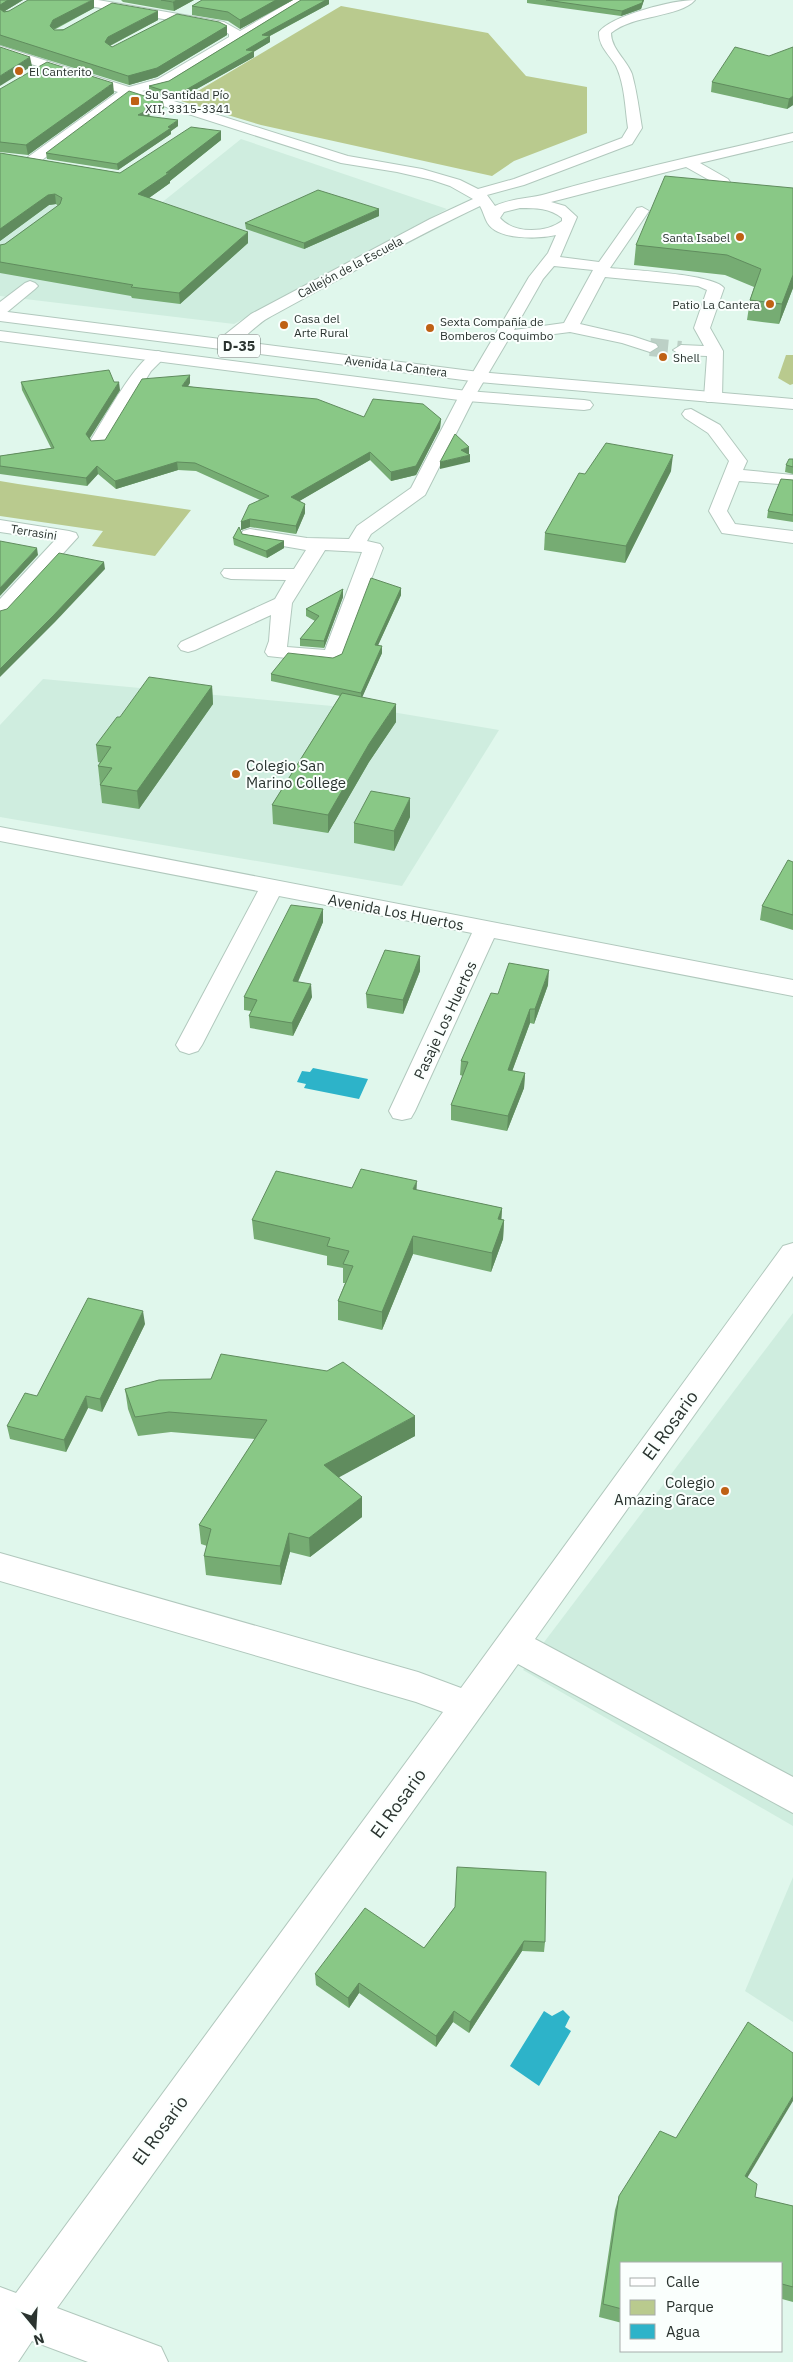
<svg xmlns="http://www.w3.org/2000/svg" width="793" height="2362" font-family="'IBM Plex Sans',sans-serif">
	<rect width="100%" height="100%" fill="#e0f7ec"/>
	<!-- built -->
	<g fill="#cfeddf">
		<polygon points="241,139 447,209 234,324 0,296 0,184 150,212"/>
		<polygon points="43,679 386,711 499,730 402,886 0,817 0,725"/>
		<polygon points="793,1313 793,1826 523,1670"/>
		<polygon points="793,1877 793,2022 745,1991"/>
	</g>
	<!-- green -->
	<g fill="#b9ca8e">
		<polygon points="341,6 488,33 526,76 587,87 587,133 514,161 492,176 261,125 181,101"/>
		<polygon points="786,355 793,355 793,384 790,385 778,378"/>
		<polygon points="0,481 18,484 191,510 155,556 92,546 103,531 0,516"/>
	</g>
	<!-- water -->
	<g fill="#2db3c9">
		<polygon points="313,1068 368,1079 359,1099 304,1088 306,1084 297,1082 302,1071 310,1072"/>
		<polygon points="563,2010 570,2017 565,2027 571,2031 539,2086 510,2066 544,2011 552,2016"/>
	</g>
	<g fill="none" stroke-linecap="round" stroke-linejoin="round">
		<!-- minor-tunnel -->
		<polyline stroke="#bcd0c6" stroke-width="18" stroke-dasharray="18 9" stroke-linecap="butt" points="650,347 681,350"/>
		<!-- minor casing -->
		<g stroke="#b1c8bd" stroke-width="2">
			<g id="minor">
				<path d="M 72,0 L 98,0 L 224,22 L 240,31 L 293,0 L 307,0 L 168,85 L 142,91 L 348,156 L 422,169 L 460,180 L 478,189 L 514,179 L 622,138 L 628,128 C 625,108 625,85 616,66 C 610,55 598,46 599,32 C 612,15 674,0 695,0 C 679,18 634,14 611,33 C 611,49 627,60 632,74 C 637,92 639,110 642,128 L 632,144 L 524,185 L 487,195 L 495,206 C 511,198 529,199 546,194 C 627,170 711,153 793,133 L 793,141 L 700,163 L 728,179 L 730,182 L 728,185 L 718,185 L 686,167 L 551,202 L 565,206 L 577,217 L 560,257 L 599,262 L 637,208 L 642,207 L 649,211 L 610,268 C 630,270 714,274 724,288 L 710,328 L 723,351 L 722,398 L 719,402 L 707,402 L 704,398 L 707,356 L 681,355 L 673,350 L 681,345 L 704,346 L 694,328 L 707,290 L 698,286 L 605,277 L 580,324 L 632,336 L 656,344 L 658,347 L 650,352 L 622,343 L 570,332 L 508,340 L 475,396 L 425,495 L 371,534 L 367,541 L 380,544 L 383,548 L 340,661 L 333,663 L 268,656 L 265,652 L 269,641 L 271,615 L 195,650 L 188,652 L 181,650 L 178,646 L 181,642 L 275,599 L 286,580 L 231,579 L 224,577 L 221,573 L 224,569 L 294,569 L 306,550 L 243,539 L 241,535 L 243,531 L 250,529 L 307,538 L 349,539 L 357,526 L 411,488 L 459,396 L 529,277 L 548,253 L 556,235 C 539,239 494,241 486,220 C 484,216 483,211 480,206 C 408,240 338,280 268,318 C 253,326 235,352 217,347 L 215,344 L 217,341 L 251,314 L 430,219 L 473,199 L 450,186 L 432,180 L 397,172 L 341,163 L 129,95 L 38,163 L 28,163 L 26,160 L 28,157 L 118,92 L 0,54 L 0,46 L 129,87 L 158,79 L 229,37 L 229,34 L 220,29 L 78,4 ZM 520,208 C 536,208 550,208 562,218 L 562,221 C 546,233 514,234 500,218 L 504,212 ZM 554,266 L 593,270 L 564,323 L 514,330 L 543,279 ZM 325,550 L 362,552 L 325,650 L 287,647 L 292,603 Z"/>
				<polygon points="30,281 35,283 38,286 35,289 6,313 0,315 0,302 25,283"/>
				<path d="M 158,351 L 164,353 L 166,356 L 151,371 L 104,447 L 92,447 L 89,443 C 102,423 137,356 158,351 Z"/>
				<polygon points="691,409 720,425 747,461 743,470 793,475 793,485 739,481 727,511 735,524 793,531 793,543 722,533 709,511 729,461 708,433 685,418 682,414 685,410"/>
				<polygon points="0,520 69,531 76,533 78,537 7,615 0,617 0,599 55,540 0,532"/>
				<polygon points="0,827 793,980 793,996 494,938 415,1111 411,1118 402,1120 393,1118 389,1111 472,933 279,896 202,1045 198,1051 189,1054 180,1051 176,1045 258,891 0,841"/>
				<polygon points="793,1243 793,1276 535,1639 793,1777 793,1813 518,1664 57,2308 161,2347 168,2362 88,2362 32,2341 18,2362 0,2362 0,2287 16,2293 443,1712 416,1702 0,1581 0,1553 418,1672 461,1688 783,1246"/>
			</g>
		</g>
		<!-- highway casing -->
		<g stroke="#b1c8bd" stroke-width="2">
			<g id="highway">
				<polygon points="0,311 479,372 793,399 793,409 479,382 0,321"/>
				<polygon points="0,331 467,391 584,400 590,401 593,405 590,409 584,410 467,401 0,341"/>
			</g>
		</g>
		<!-- minor -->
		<use href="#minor" fill="#fff" fill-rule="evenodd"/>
		<!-- highway -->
		<use href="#highway" fill="#fff" fill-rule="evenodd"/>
	</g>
	<!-- wall -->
	<g fill="#76ac73">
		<polygon points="0,0 23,0 5,11 94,8 54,30 158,20 110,46 112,47 227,35 157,77 129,85 0,45"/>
		<polygon points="121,0 194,0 174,11 123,2"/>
		<polygon points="202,0 293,0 240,29 228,21 192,15 192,6"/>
		<polygon points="301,0 329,0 329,4 270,36 270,42 254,51 254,57 177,100 149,91 149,86 169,81"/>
		<polygon points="525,0 644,0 641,9 621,16 527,3 527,0"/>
		<polygon points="769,56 793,105 787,109 711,92 712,82"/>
		<polygon points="0,89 114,93 28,155 0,152"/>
		<polygon points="163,102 164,108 148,116 178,126 171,131 171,134 118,170 47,159 46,153"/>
		<polygon points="221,131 221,140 170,181 170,183 149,198 248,243 180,304 132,298 131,296 0,273 0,245 5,244 58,206 56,204 49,205 0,241 0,153 120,173"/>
		<polygon points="793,188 793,288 779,324 747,320 750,300 754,287 725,275 634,265 636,245"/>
		<polygon points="379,216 304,249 246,229 245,223"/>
		<polygon points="21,382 120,390 90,438 91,441 105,440 190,383 188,386 364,417 441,419 440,428 416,475 391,481 370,460 299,501 305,504 305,513 296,534 250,527 241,530 241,522 260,500 196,471 178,470 116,489 98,474 87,486 0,474 0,456 51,448 22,390"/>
		<polygon points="793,459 793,474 785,472 786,465"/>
		<polygon points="671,471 625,563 544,550 545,533"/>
		<polygon points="793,480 793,522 767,518 768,511"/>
		<polygon points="242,534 284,541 284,548 267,558 234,545 233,538"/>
		<polygon points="401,588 401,595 378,645 382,653 362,697 396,722 369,762 328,833 273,824 272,805 340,696 271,681 271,674 333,658 342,654"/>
		<polygon points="343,589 343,597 324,648 300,646 300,639 315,621 306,616 306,609"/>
		<polygon points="212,686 213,704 139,809 102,803 98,766 101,763 98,762 96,745 120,717"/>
		<polygon points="410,817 394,851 354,843 354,823"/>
		<polygon points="793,862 793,930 760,920 762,906"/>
		<polygon points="323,909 323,922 298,982 312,997 293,1036 250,1028 249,1016 251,1011 244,1010 244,997"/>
		<polygon points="420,956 420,971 403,1014 367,1008 366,994"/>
		<polygon points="548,985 534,1024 530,1023 512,1071 525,1073 524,1088 507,1131 451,1120 451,1105 463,1076 460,1075 461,1061 498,994"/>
		<polygon points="352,1188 417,1190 502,1208 501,1219 504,1220 503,1239 491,1272 413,1254 382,1330 338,1320 338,1301 345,1283 343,1283 343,1268 327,1265 327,1256 254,1239 252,1220"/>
		<polygon points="145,1324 102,1412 88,1408 66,1452 10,1439 7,1426 37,1396"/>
		<polygon points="125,1389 415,1436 338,1477 362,1497 362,1517 310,1557 290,1552 281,1585 206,1575 204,1556 207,1546 201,1544 199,1525 255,1439 171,1432 138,1436 128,1409"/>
		<polygon points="455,1907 545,1942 544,1952 522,1951 469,2033 453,2022 436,2047 359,1993 349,2008 316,1985 315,1974 424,1948"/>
		<polygon points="747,2177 755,2197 793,2206 793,2302 782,2299 782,2263 622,2263 622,2323 599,2317 615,2210 619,2196"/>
	</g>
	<!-- shaded-wall -->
	<g fill="#608c5e">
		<polygon points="8,0 23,0 0,14 0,5"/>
		<polygon points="92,0 94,0 94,8 54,29 50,26 53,20"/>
		<polygon points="177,0 194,0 174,11 173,2"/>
		<polygon points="276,0 293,0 240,29 240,20"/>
		<polygon points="326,0 329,0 329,4 262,40 262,35"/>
		<polygon points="643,0 644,0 641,9 621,16 622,11"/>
		<polygon points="158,11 158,20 109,46 105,42 108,37"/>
		<polygon points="227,26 227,35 157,77 129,85 128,76"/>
		<polygon points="270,36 270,42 252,53 254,51 254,57 177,100 177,95 246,50"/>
		<polygon points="30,57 32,66 0,86 0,76"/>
		<polygon points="113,83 114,93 28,155 26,145"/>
		<polygon points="793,96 793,105 787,109 789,99"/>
		<polygon points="163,102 164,108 139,121 138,115"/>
		<polygon points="178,120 178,126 171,131 171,134 118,170 117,164"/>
		<polygon points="221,131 221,140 170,181 170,183 139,205 138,194"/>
		<polygon points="55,194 56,204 49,205 0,241 0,229 48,195"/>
		<polygon points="379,209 379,216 304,249 304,243"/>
		<polygon points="248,232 248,243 180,304 179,293"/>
		<polygon points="793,275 793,288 779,324 782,304"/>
		<polygon points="190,375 190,383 183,394 182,386"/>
		<polygon points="119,382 120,390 87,442 86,434"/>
		<polygon points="441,419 440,428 416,475 391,481 391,472"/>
		<polygon points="469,447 469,454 461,457 461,450"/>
		<polygon points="370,452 370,460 291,506 291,497"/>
		<polygon points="470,455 470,462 440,469 440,462"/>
		<polygon points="673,455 671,471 625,563 626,546"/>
		<polygon points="177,462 178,470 116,489 115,481"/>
		<polygon points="97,466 98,474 87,486 86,478"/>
		<polygon points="305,504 305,513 296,534 296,526"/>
		<polygon points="250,519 250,527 241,530 241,522"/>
		<polygon points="284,541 284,548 267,558 266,551"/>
		<polygon points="37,548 38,555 0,596 0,588"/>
		<polygon points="104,562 105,569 55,622 0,677 0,669"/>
		<polygon points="401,588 401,595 375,652 375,645"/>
		<polygon points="343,589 343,597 324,648 324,641"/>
		<polygon points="382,646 382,653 361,700 361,693"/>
		<polygon points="212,686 213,704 139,809 137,791"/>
		<polygon points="396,704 396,722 369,762 328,833 328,815 369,744"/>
		<polygon points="410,798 410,817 394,851 394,831"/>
		<polygon points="323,909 323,922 293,993 293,981"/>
		<polygon points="420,956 420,971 403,1014 403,1000"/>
		<polygon points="549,970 548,985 534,1024 535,1009"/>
		<polygon points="311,984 312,997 293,1036 292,1023"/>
		<polygon points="530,1009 530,1023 507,1085 508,1070"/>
		<polygon points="525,1073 524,1088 507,1131 508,1116"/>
		<polygon points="417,1181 416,1200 413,1189"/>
		<polygon points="502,1208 501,1227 504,1220 503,1239 491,1272 492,1253 498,1219"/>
		<polygon points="413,1236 413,1254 382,1330 382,1312"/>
		<polygon points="143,1311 145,1324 102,1412 100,1399"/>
		<polygon points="86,1396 88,1408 66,1452 64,1440"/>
		<polygon points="415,1416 415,1436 325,1485 324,1465"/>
		<polygon points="362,1497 362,1517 310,1557 309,1538"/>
		<polygon points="289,1533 290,1552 281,1585 280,1566"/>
		<polygon points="524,1941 522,1951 469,2033 470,2022"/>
		<polygon points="359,1983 359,1993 349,2008 348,1998"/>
		<polygon points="454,2011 453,2022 436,2047 436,2036"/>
		<polygon points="793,2096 793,2101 740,2190 745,2176"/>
	</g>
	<!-- building -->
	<g fill="#89c886" stroke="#608c5e">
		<polygon points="0,0 8,0 0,5"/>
		<polygon points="28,0 92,0 53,20 50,26 54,30 63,30 112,3 158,11 108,37 105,42 112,47 177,14 219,22 227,26 157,68 128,76 0,35 0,9 4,12 9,11"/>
		<polygon points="161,0 177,0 173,2"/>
		<polygon points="202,0 276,0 240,20 228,12 192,6"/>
		<polygon points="301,0 326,0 262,35 270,36 246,50 254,51 177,95 149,86 169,81"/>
		<polygon points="546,0 643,0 642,3 622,11"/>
		<polygon points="0,47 30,57 0,76"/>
		<polygon points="735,47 769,56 793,47 793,96 789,99 712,82"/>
		<polygon points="47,62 113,83 26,145 0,142 0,89"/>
		<polygon points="129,91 163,102 138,115 178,120 168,127 171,128 117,164 46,153"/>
		<polygon points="191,127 221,131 166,173 169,173 138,194 248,232 179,293 131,287 133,285 0,262 0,245 5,244 60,204 62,198 55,194 48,195 0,229 0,153 120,173"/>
		<polygon points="665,176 793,188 793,275 782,304 750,300 761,269 727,255 636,245"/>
		<polygon points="318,190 379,209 304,243 245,223"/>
		<polygon points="109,370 114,382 119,382 86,434 91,441 105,440 142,379 190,375 182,386 317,399 364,417 373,399 423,404 441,419 416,466 391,472 370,452 291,497 305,504 296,526 250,519 241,522 249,505 269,496 195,463 177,462 115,481 97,466 86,478 0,466 0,456 54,448 21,382"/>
		<polygon points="455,434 469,447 461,450 470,455 440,462"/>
		<polygon points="606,443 673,455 626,546 545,533 579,473 585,474"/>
		<polygon points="789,459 793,459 793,467 786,465"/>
		<polygon points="781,479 793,480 793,515 768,511"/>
		<polygon points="239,527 242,534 284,541 266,551 233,538"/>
		<polygon points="0,541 37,548 0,588"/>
		<polygon points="59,553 104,562 54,615 0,669 0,611 7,609"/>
		<polygon points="371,578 401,588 375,645 382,646 361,693 271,674 288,653 333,658 342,654"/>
		<polygon points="343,589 324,641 300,639 319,616 306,609"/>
		<polygon points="149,677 212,686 137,791 100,785 112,768 98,766 111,747 96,745 117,717 120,717"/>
		<polygon points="342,693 396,704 369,744 328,815 272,805"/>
		<polygon points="371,791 410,798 394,831 354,823"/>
		<polygon points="788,860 793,862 793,915 762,906"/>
		<polygon points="291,905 323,909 293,981 311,984 292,1023 249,1016 257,1000 244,997"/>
		<polygon points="385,950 420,956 403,1000 366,994"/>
		<polygon points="509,963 549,970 535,1009 530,1009 508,1070 525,1073 508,1116 451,1105 468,1062 461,1061 491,993 498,994"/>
		<polygon points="361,1169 417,1181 413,1189 502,1208 498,1219 504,1220 492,1253 413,1236 382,1312 338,1301 353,1266 343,1264 349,1251 327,1246 330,1238 252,1220 276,1171 352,1188"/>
		<polygon points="88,1298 143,1311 100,1399 86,1396 64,1440 7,1426 25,1393 37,1396"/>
		<polygon points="221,1354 327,1371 343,1362 415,1416 324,1465 362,1497 309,1538 289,1533 280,1566 204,1556 211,1529 199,1525 267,1420 169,1412 135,1417 125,1389 159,1380 211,1379"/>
		<polygon points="457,1867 546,1872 545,1942 524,1941 470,2022 454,2011 436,2036 359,1983 348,1998 315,1974 365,1908 424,1948 455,1907"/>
		<polygon points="748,2022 793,2053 793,2096 745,2176 757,2184 755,2197 793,2206 793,2287 782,2284 782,2263 622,2263 622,2309 603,2304 619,2196 660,2131 676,2138"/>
	</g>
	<!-- markers -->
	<g fill="#bf6114" stroke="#fafffd" stroke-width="2">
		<circle cx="19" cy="71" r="5"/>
		<rect x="130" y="96" width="10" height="10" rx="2.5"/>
		<circle cx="740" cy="237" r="5"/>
		<circle cx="770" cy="304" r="5"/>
		<circle cx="284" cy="325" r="5"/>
		<circle cx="430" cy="328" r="5"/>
		<circle cx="663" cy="357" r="5"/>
		<circle cx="236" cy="774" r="5"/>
		<circle cx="725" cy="1491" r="5"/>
	</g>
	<g text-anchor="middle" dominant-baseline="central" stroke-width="4" stroke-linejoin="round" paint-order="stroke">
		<!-- far-poi labels -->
		<g font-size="12" fill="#2a332f" stroke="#fafffd" text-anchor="start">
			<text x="29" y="71">El Canterito</text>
			<text x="145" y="94">Su Santidad Pío<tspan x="145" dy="14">XII, 3315-3341</tspan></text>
			<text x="730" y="237" text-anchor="end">Santa Isabel</text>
			<text x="760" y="304" text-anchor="end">Patio La Cantera</text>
			<text x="294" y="318">Casa del<tspan x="294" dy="14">Arte Rural</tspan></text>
			<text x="440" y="321">Sexta Compañía de<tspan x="440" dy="14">Bomberos Coquimbo</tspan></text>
			<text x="673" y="357">Shell</text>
		</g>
		<!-- far-street labels -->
		<g font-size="12" fill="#2a332f" stroke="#fafffd">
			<text transform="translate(350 267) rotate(-28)">Callejón de la Escuela</text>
			<text transform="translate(396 366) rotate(7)">Avenida La Cantera</text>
			<text transform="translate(34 532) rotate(9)">Terrasini</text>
		</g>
		<!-- shield labels -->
		<rect fill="#fafffd" stroke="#68706d" stroke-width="1" x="218" y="334.5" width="42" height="23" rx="4"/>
		<g font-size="14" font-weight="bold" fill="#2a332f">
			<text x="239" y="346">D-35</text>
		</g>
		<!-- poi labels -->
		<g font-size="15" fill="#2a332f" stroke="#fafffd" text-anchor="start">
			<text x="246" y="765">Colegio San<tspan x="246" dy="17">Marino College</tspan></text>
			<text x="715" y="1482" text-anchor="end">Colegio<tspan x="715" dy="17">Amazing Grace</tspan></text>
		</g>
		<!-- street labels -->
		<g font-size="15" fill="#2a332f" stroke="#fafffd">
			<text transform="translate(396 912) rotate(11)">Avenida Los Huertos</text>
			<text transform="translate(445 1020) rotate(-65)">Pasaje Los Huertos</text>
		</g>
		<!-- near-street labels -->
		<g font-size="18" fill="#2a332f" stroke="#fafffd">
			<text transform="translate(670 1425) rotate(-54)">El Rosario</text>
			<text transform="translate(398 1803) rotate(-54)">El Rosario</text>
			<text transform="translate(160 2130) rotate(-54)">El Rosario</text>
		</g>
	</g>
	<!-- legend -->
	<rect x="620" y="2262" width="162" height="90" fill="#fafffd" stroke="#a7adab"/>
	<rect x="630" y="2278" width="25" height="8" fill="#ffffff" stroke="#a7adab"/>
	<text x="666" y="2287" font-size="15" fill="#2a332f">Calle</text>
	<rect x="630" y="2300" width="25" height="15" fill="#b9ca8e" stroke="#a7adab"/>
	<text x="666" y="2312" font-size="15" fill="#2a332f">Parque</text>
	<rect x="630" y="2324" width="25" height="15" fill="#2db3c9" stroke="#a7adab"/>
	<text x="666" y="2337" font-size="15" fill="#2a332f">Agua</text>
	<!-- north arrow -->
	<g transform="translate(35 2327) rotate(162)" stroke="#fafffd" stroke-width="4" paint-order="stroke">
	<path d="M0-4L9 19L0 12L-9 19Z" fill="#2a332f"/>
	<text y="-8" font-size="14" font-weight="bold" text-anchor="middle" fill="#2a332f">N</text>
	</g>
</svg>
